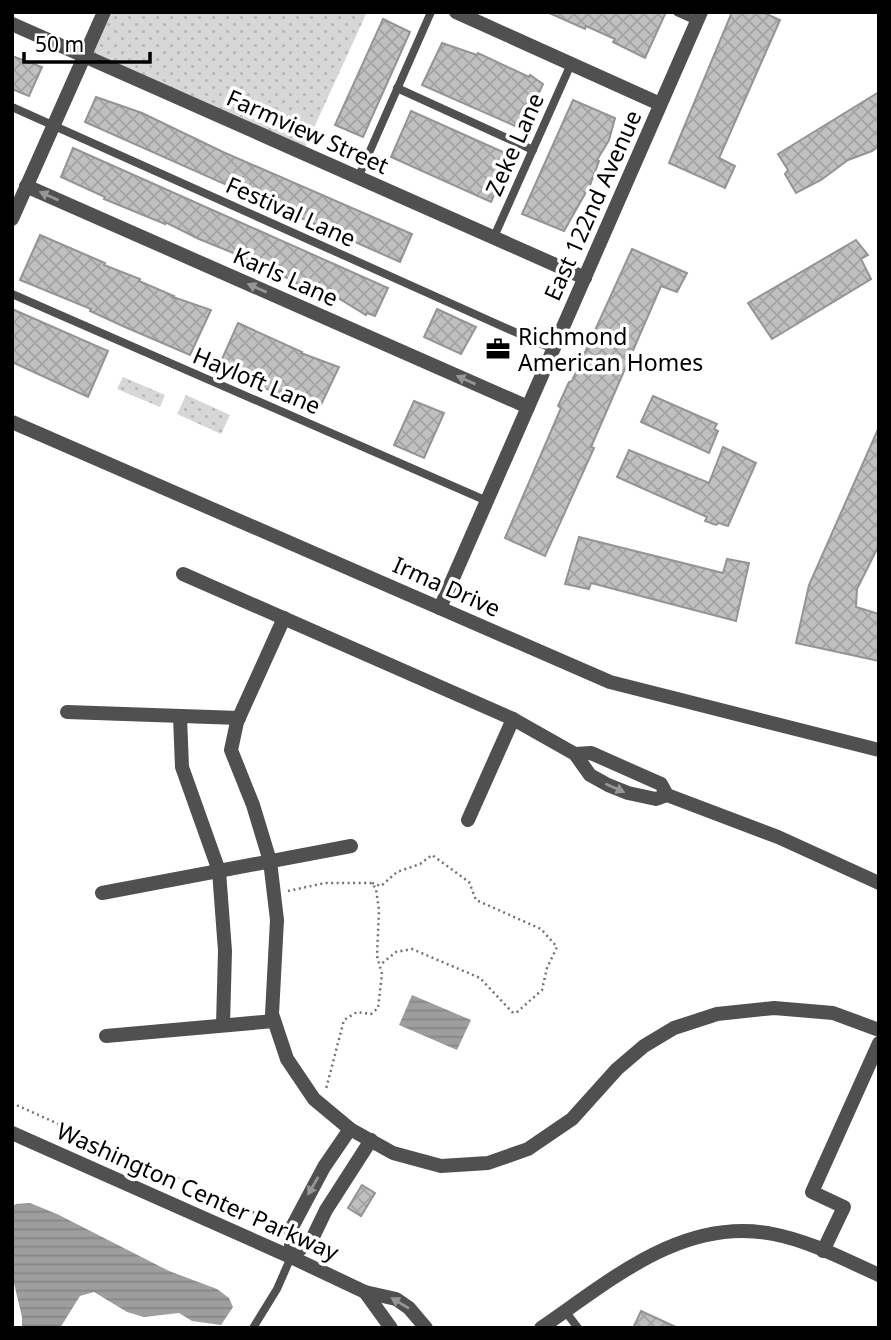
<svg xmlns="http://www.w3.org/2000/svg" width="891" height="1340" font-family="'Noto Sans',sans-serif">
	<defs>
		<pattern id="park-dots" width="8" height="8" patternUnits="userSpaceOnUse" patternTransform="scale(1.75)"><rect width="8" height="8" fill="#d7d7d7"/><path d="M2 2h.1M6 6h.1" fill="none" stroke="#b7b7b7" stroke-width="1.8" stroke-linecap="round"/></pattern>
		<pattern id="water-rules" width="6" height="5" patternUnits="userSpaceOnUse" patternTransform="scale(1.75)"><rect width="6" height="5" fill="#9e9e9e"/><path d="M0 2.5h6" fill="none" stroke="#868686"/></pattern>
		<pattern id="building-cross-hatch" width="8" height="8" patternUnits="userSpaceOnUse" patternTransform="scale(1.75)"><rect width="8" height="8" fill="#c0c0c0"/><path d="M0 0l8 8M0 8l8-8" fill="none" stroke="#a3a3a3"/></pattern>
	</defs>
	<rect width="100%" height="100%" fill="#fff"/>
	<!-- park -->
	<g fill="url(#park-dots)">
		<polygon points="104,12 367,12 302,154 85,57"/>
		<polygon points="123,377 165,395 160,407 117,389"/>
		<polygon points="186,395 230,415 221,434 177,414"/>
	</g>
	<!-- water -->
	<g fill="url(#water-rules)">
		<polygon points="412,995 471,1020 457,1050 399,1025"/>
		<polygon points="30,1203 57,1214 169,1271 217,1289 229,1298 233,1307 221,1325 192,1321 179,1313 144,1317 127,1312 94,1292 80,1296 60,1328 22,1328 22,1317 12,1275 12,1207 16,1204"/>
	</g>
	<!-- building -->
	<g fill="url(#building-cross-hatch)" stroke="#949494" stroke-width="2">
		<polygon points="547,12 666,12 645,58 613,42 615,39 586,26 585,29"/>
		<polygon points="732,12 762,12 780,20 719,158 735,166 725,188 669,163"/>
		<polygon points="383,19 410,32 363,137 335,125"/>
		<polygon points="442,43 477,55 478,53 529,77 530,75 543,84 522,129 422,85"/>
		<polygon points="12,56 42,67 29,96 12,89"/>
		<polygon points="879,92 879,146 872,151 848,160 821,180 796,193 785,174 788,170 778,154"/>
		<polygon points="96,97 142,113 223,152 412,234 400,262 85,122"/>
		<polygon points="573,100 615,118 609,140 597,160 599,161 590,185 564,231 522,214"/>
		<polygon points="411,111 512,156 491,202 391,157"/>
		<polygon points="73,148 388,288 375,316 367,313 366,315 338,298 301,283 300,285 249,257 248,259 199,239 165,222 165,224 104,199 105,197 61,177"/>
		<polygon points="40,235 105,263 104,265 140,279 139,281 174,296 173,297 211,310 190,355 125,327 90,311 91,309 20,280"/>
		<polygon points="856,240 868,255 861,259 871,279 772,339 748,303"/>
		<polygon points="632,249 687,273 677,292 661,286 591,447 594,448 545,556 505,538 561,408 558,406 569,382 572,381"/>
		<polygon points="12,309 108,351 88,397 12,362"/>
		<polygon points="437,309 476,327 461,354 424,337"/>
		<polygon points="238,323 302,352 301,353 339,367 318,411 218,368"/>
		<polygon points="653,396 717,424 714,429 718,431 709,453 641,422"/>
		<polygon points="414,401 444,413 424,458 394,445"/>
		<polygon points="879,427 879,545 857,589 856,607 879,614 879,661 796,643 809,585"/>
		<polygon points="723,447 756,463 728,526 719,523 716,525 705,521 707,517 617,477 629,450 709,483"/>
		<polygon points="579,537 723,573 727,559 749,563 736,621 591,583 589,589 565,584"/>
		<polygon points="362,1185 375,1193 361,1216 348,1208"/>
		<polygon points="641,1311 678,1328 633,1328"/>
	</g>
	<g fill="none" stroke-linecap="round" stroke-linejoin="round">
		<!-- path -->
		<g stroke="#727272" stroke-width="2.5" stroke-dasharray="2 3.5" stroke-linecap="butt">
			<polyline points="372,883 381,886 397,872 420,864 432,855 469,882 476,900 541,929 557,947 547,968 542,990 516,1013 512,1012 480,978 412,949 396,952 380,965"/>
			<polyline points="288,891 325,883 372,883 376,889 379,910 377,956 382,974 378,1008 371,1014 357,1012 344,1020 326,1089"/>
			<polyline points="12,1103 277,1223"/>
		</g>
		<!-- service -->
		<g stroke="#505050" stroke-width="8">
			<polyline points="677,12 697,21"/>
			<polyline points="397,88 533,150"/>
			<polyline points="12,107 553,349"/>
			<polyline points="358,178 431,12"/>
			<polyline points="493,239 571,64"/>
			<polyline points="12,294 487,501"/>
			<polyline points="565,1311 578,1328"/>
			<polyline points="253,1328 277,1289 291,1257"/>
		</g>
		<!-- minor -->
		<g stroke="#505050" stroke-width="14">
			<polyline points="456,12 660,104"/>
			<polyline points="12,24 585,278"/>
			<polyline points="26,186 528,407"/>
			<polyline points="12,219 104,12"/>
			<polyline points="12,422 610,682 879,750"/>
			<polyline points="183,574 513,719 575,754 590,775 608,785 628,793 656,799 667,795"/>
			<polyline points="440,608 701,12"/>
			<polyline points="284,618 237,722 231,750 253,805 270,861 277,920 272,1014 287,1059 314,1099 350,1129 393,1153 441,1166 488,1163 528,1149 572,1119 617,1069 644,1046 674,1028 717,1014 774,1008 833,1013 879,1030"/>
			<polyline points="67,712 239,718"/>
			<polyline points="180,716 182,767 219,871 225,951 223,1025"/>
			<polyline points="575,754 591,753 661,784 667,795 778,837 879,883"/>
			<polyline points="468,820 513,719"/>
			<polyline points="102,893 351,846"/>
			<polyline points="106,1036 274,1021"/>
			<polyline points="12,1133 291,1257 365,1292 396,1299 409,1308 426,1328"/>
			<polyline points="823,1251 844,1207 812,1192 879,1043"/>
			<polyline points="291,1257 291,1229 324,1167 350,1129"/>
			<polyline points="291,1257 312,1239 326,1210 371,1140"/>
			<polyline points="365,1292 391,1328"/>
			<path d="M 541,1328 C 610,1281 683,1216 773,1234 C 810,1241 845,1260 879,1275"/>
		</g>
	</g>
	<!-- one-way arrows -->
	<defs><path id="oneway-solid" d="M-6-.8H1V-3.2L6.5 0L1 3.2V.8H-6Z" transform="scale(1.75)"/></defs>
	<g fill="#969696">
		<use href="#oneway-solid" transform="translate(49 196) rotate(-156)"/>
		<use href="#oneway-solid" transform="translate(257 288) rotate(-156)"/>
		<use href="#oneway-solid" transform="translate(466 380) rotate(-156)"/>
		<use href="#oneway-solid" transform="translate(615 788) rotate(24)"/>
		<use href="#oneway-solid" transform="translate(313 1186) rotate(120)"/>
		<use href="#oneway-solid" transform="translate(400 1303) rotate(-149)"/>
	</g>
	<!-- icons -->
	<defs>
		<g id="office-bare" transform="scale(1.89)"><path d="M-6-3h4V-5.5h4V-3h4V5H-6ZM-1-4.5V-3h2v-1.5ZM-6 0V1H6V0Z" fill="#000" stroke="#fff" stroke-width="2.5" paint-order="stroke"/></g>
	</defs>
	<g fill-rule="evenodd">
		<use href="#office-bare" x="498" y="349"/>
	</g>
	<g text-anchor="middle" dominant-baseline="central" stroke-width="7" stroke-linejoin="round" paint-order="stroke">
		<!-- street labels -->
		<g font-size="23" fill="#000" stroke="#fff">
			<text transform="translate(308 131) rotate(24)">Farmview Street</text>
			<text transform="translate(514 144) rotate(-66)">Zeke Lane</text>
			<text transform="translate(592 205) rotate(-66)">East 122nd Avenue</text>
			<text transform="translate(291 211) rotate(24)">Festival Lane</text>
			<text transform="translate(286 276) rotate(24)">Karls Lane</text>
			<text transform="translate(257 380) rotate(23)">Hayloft Lane</text>
			<text transform="translate(447 586) rotate(24)">Irma Drive</text>
			<text transform="translate(198 1191) rotate(24)">Washington Center Parkway</text>
		</g>
		<!-- poi labels -->
		<g font-size="23" fill="#000" stroke="#fff" text-anchor="start">
			<text x="518" y="336">Richmond<tspan x="518" dy="26">American Homes</tspan></text>
		</g>
	</g>
	<!-- border -->
	<rect width="891" height="1340" fill="none" stroke="#000000" stroke-width="28"/>
	<!-- scale -->
	<path d="M24 52v10h126v-10" fill="none" stroke="#000000" stroke-width="3.5"/>
	<text x="35" y="52" font-size="21" fill="#000000" stroke="#ffffff" stroke-width="5" paint-order="stroke">50 m</text>
</svg>
